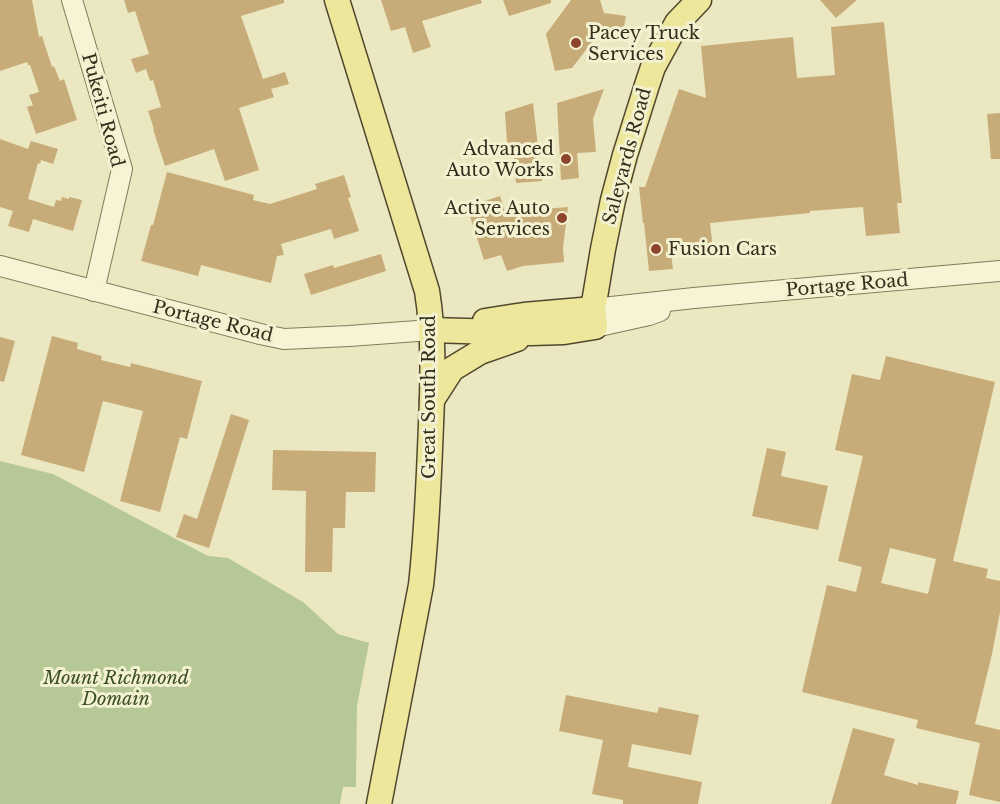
<svg xmlns="http://www.w3.org/2000/svg" width="1000" height="804" font-family="'Libre Baskerville',serif">
	<rect width="100%" height="100%" fill="#ebe8c1"/>
	<!-- green -->
	<polygon fill="#b6c896" points="0,461 53,474 208,556 228,558 303,602 338,634 369,643 357,706 356,787 343,787 340,804 0,804"/>
	<!-- building -->
	<g fill="#c7ac79" fill-rule="evenodd">
		<polygon points="0,0 32,0 39,37 42,36 52,67 54,66 60,81 64,79 77,120 36,134 27,107 33,105 29,95 39,92 30,65 28,65 27,62 0,71"/>
		<polygon points="124,0 284,0 284,3 241,16 263,79 285,72 289,84 271,89 274,97 239,108 259,170 225,181 214,149 165,166 153,129 154,129 148,111 161,107 153,80 150,81 146,69 136,73 131,59 149,54 135,11 128,13"/>
		<polygon points="381,0 481,0 482,3 422,21 431,47 413,53 405,27 391,31"/>
		<polygon points="503,0 551,0 551,3 509,16"/>
		<polygon points="571,0 600,0 604,13 626,16 623,32 602,29 572,68 555,71 546,34"/>
		<polygon points="820,0 857,0 836,18"/>
		<polygon points="884,22 902,203 897,203 900,233 866,236 863,207 810,211 810,213 710,223 713,249 671,253 673,269 649,271 644,223 643,223 639,187 645,187 679,89 706,98 701,46 793,37 797,78 835,75 831,27"/>
		<polygon points="604,89 593,119 596,152 577,153 579,178 561,180 557,103"/>
		<polygon points="533,103 542,181 516,183 514,158 508,158 505,112"/>
		<polygon points="1000,113 1000,159 991,159 987,114"/>
		<polygon points="0,139 28,149 31,141 58,149 53,164 41,160 40,164 38,163 28,199 54,207 56,200 61,201 62,197 69,199 69,197 82,200 73,231 33,219 29,232 8,226 13,211 0,207"/>
		<polygon points="167,172 254,195 253,200 270,204 317,189 315,184 344,175 351,197 348,198 359,231 334,239 331,229 281,244 284,255 277,256 271,283 201,265 198,276 141,261 151,225 153,225"/>
		<polygon points="500,196 505,212 568,207 563,248 564,262 523,266 507,271 501,255 484,260 467,207"/>
		<polygon points="381,254 386,271 311,295 304,274 333,265 334,268"/>
		<polygon points="52,336 78,343 77,349 102,356 101,360 130,367 131,363 202,381 187,439 180,437 160,512 120,501 143,411 103,401 84,472 21,455"/>
		<polygon points="0,337 15,341 4,382 0,381"/>
		<path d="M 886,356 L 995,382 L 953,561 L 988,569 L 986,578 L 1000,581 L 1000,612 L 992,654 L 975,724 L 1000,730 L 1000,802 L 969,795 L 980,743 L 916,728 L 918,720 L 802,692 L 827,585 L 856,592 L 862,567 L 838,561 L 863,456 L 835,450 L 852,374 L 880,380 ZM 890,548 L 936,559 L 928,594 L 881,583 Z"/>
		<polygon points="231,414 249,420 209,548 176,537 184,514 197,519"/>
		<polygon points="767,448 786,452 781,476 828,486 818,530 752,516"/>
		<polygon points="273,450 376,452 375,492 346,492 345,528 333,528 332,572 305,572 306,491 272,490"/>
		<polygon points="566,695 657,713 659,707 699,715 691,755 632,744 628,767 702,782 698,804 623,804 623,800 592,794 603,740 559,731"/>
		<polygon points="853,728 895,739 884,775 918,785 918,782 959,791 956,804 831,804"/>
	</g>
	<g fill="none" stroke-linecap="round" stroke-linejoin="round">
		<!-- minor casing -->
		<g stroke="#837a5a" stroke-width="22">
			<g id="minor">
				<polyline points="72,0 122,169 94,291"/>
				<polyline points="0,266 260,334 284,339 349,336 431,330"/>
				<polyline points="593,309 694,298 1000,271"/>
				<polyline points="595,327 649,315 660,311"/>
			</g>
		</g>
		<!-- major casing -->
		<g stroke="#51472e" stroke-width="27">
			<g id="major">
				<path d="M 337,0 L 427,291 C 434,334 433,380 431,424 C 429,478 427,531 421,585 L 379,804"/>
				<polyline points="485,321 524,315 593,309"/>
				<polyline points="431,330 531,333 564,332 595,327 593,309 603,249 613,200 625,155 647,85 653,67 677,23 699,0"/>
				<polyline points="432,400 452,369 480,352 517,339"/>
			</g>
		</g>
		<!-- minor -->
		<use href="#minor" stroke="#f6f4d4" stroke-width="20"/>
		<!-- major -->
		<use href="#major" stroke="#ece79b" stroke-width="24"/>
	</g>
	<!-- markers -->
	<g fill="#8e452e" stroke="#f3f1d0" stroke-width="2">
		<circle cx="576" cy="43" r="6"/>
		<circle cx="566" cy="159" r="6"/>
		<circle cx="562" cy="218" r="6"/>
		<circle cx="656" cy="249" r="6"/>
	</g>
	<g text-anchor="middle" dominant-baseline="central" stroke-width="6" stroke-linejoin="round" paint-order="stroke">
		<!-- poi labels -->
		<g font-size="18" fill="#332d1d" stroke="#f3f1d0" text-anchor="start">
			<text x="588" y="33">Pacey Truck<tspan x="588" dy="21">Services</tspan></text>
			<text x="554" y="149" text-anchor="end">Advanced<tspan x="554" dy="21">Auto Works</tspan></text>
			<text x="550" y="208" text-anchor="end">Active Auto<tspan x="550" dy="21">Services</tspan></text>
			<text x="668" y="249">Fusion Cars</text>
		</g>
		<!-- street labels -->
		<g font-size="18" fill="#332d1d" stroke="#f3f1d0">
			<text transform="translate(103 110) rotate(75)">Pukeiti Road</text>
			<text transform="translate(627 156) rotate(-75)">Saleyards Road</text>
			<text transform="translate(847 285) rotate(-5)">Portage Road</text>
			<text transform="translate(213 321) rotate(14)">Portage Road</text>
			<text transform="translate(429 397) rotate(-90)">Great South Road</text>
		</g>
		<!-- park labels -->
		<g font-size="18" font-style="italic" fill="#3a4f25" stroke="#f3f1d0">
			<text x="116" y="678">Mount Richmond<tspan x="116" dy="21">Domain</tspan></text>
		</g>
	</g>
</svg>
